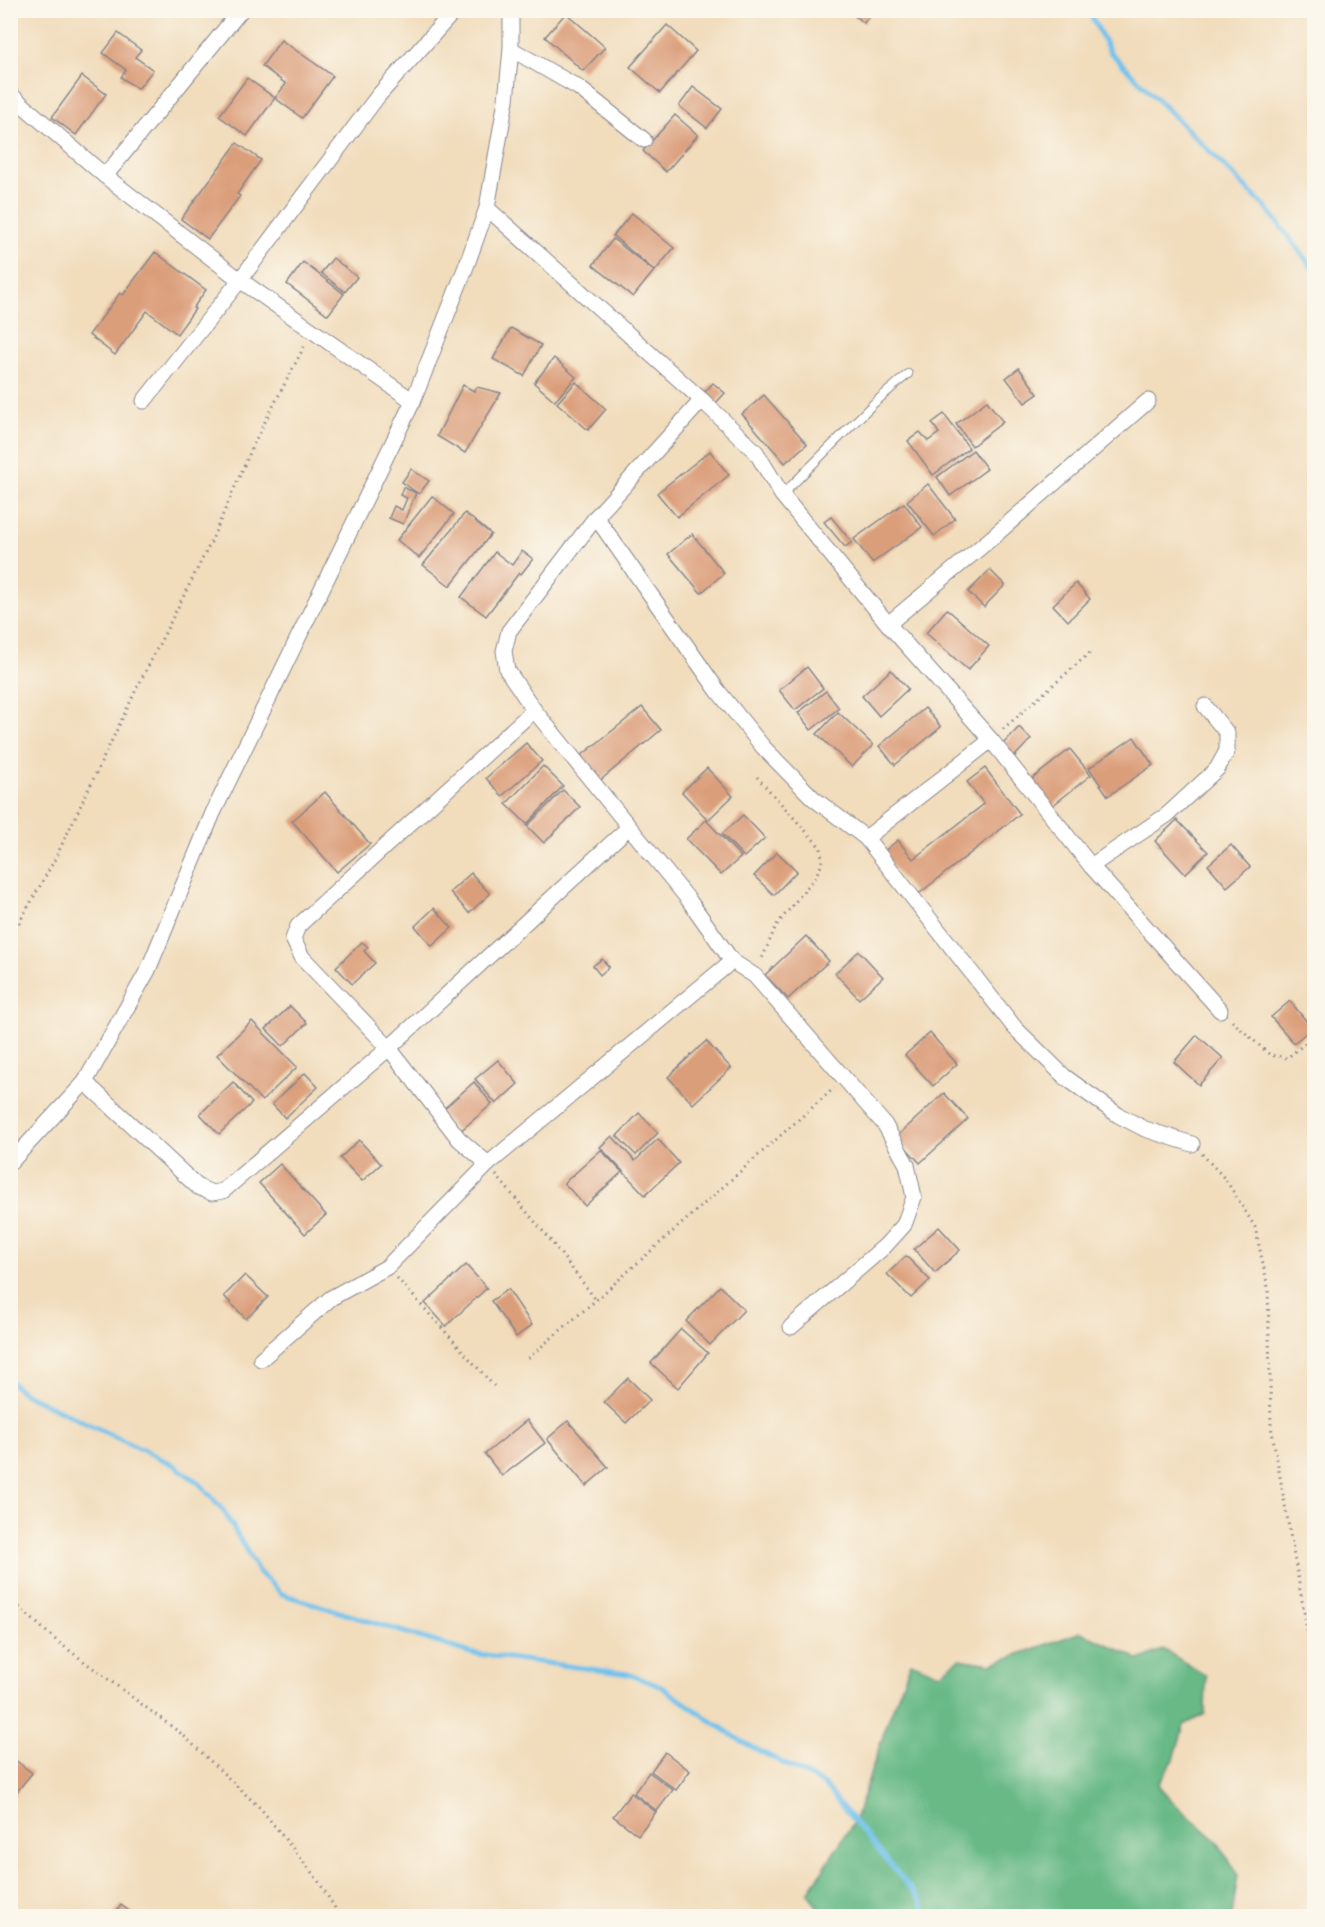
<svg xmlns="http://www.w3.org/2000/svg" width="1325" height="1927" font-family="'IM FELL Great Primer',serif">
	<rect width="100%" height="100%" fill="#fbf7ec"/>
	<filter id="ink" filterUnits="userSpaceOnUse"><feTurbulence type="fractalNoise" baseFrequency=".0167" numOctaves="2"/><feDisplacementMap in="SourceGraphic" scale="12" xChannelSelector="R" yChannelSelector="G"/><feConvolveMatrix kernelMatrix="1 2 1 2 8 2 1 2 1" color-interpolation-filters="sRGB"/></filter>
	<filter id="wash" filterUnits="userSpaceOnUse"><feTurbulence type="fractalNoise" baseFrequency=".008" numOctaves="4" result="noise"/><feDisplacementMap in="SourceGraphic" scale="24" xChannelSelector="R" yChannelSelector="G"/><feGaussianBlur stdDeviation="1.35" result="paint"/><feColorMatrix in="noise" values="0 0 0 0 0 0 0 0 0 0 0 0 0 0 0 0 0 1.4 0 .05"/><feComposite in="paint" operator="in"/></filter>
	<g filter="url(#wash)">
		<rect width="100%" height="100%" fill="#f1dcbb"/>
		<!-- forest -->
		<polygon fill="#67b986" stroke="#417472" stroke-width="1.5" points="1081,1632 1140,1660 1163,1649 1206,1676 1205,1714 1184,1725 1174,1759 1158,1785 1175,1804 1217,1841 1238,1875 1232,1916 823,1916 808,1893 855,1820 888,1721 911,1662 939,1674 960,1659 991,1664"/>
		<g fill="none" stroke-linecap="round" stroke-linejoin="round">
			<!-- stream -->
			<g stroke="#72c2ed" stroke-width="5">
				<polyline points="1088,10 1110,52 1269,211 1314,270"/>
				<polyline points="10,1381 23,1393 174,1465 200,1484 225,1513 258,1571 282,1594 471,1653 628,1674 660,1686 741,1741 823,1784 921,1901 927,1916"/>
			</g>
		</g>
		<g id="blocks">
			<!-- building -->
			<g fill="#db9e7a">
				<polygon points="847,10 873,10 864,23"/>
				<polygon points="566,13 605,47 583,71 545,37"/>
				<polygon points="667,25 696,51 660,93 630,67"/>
				<polygon points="118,33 141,50 135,57 153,70 138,89 121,77 126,70 103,53"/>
				<polygon points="281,40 333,76 302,118 275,98 286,84 262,66"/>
				<polygon points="82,76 106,94 76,135 52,117"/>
				<polygon points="247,78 275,98 247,136 219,116"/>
				<polygon points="693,87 722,109 707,128 679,106"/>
				<polygon points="675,115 698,135 666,172 643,151"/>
				<polygon points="237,143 261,160 237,194 240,196 208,239 181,219"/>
				<polygon points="632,213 674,248 655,271 613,236"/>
				<polygon points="613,239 654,271 633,297 593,265"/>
				<polygon points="155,252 206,290 193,308 195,309 177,334 147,311 115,355 89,335 120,293 123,295"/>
				<polygon points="333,258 357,277 345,292 321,273"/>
				<polygon points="303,262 344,294 328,315 287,284"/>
				<polygon points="511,328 541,345 524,376 493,359"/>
				<polygon points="554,358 576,377 555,401 534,383"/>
				<polygon points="1019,368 1038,394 1025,403 1006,378"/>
				<polygon points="576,382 606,409 588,430 557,403"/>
				<polygon points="713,383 725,393 715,404 703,394"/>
				<polygon points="463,385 474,391 477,387 501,393 465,453 437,436"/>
				<polygon points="764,395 807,444 785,463 742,414"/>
				<polygon points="987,401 1003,422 972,446 956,424"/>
				<polygon points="944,414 969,448 933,475 908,441 920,432 928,441 939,433 932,423"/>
				<polygon points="973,450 987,469 950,496 937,477"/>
				<polygon points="710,451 729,475 677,517 657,493"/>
				<polygon points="411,469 429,481 419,494 402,482"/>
				<polygon points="928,484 955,519 934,536 907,501"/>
				<polygon points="403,487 416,493 403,524 389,518 394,506 402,510 407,498 400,495"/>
				<polygon points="432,496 454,514 419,558 397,540"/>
				<polygon points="904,503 922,527 872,563 854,539"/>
				<polygon points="465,513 491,534 450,586 423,565"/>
				<polygon points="831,517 852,542 845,547 824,522"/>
				<polygon points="692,534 724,573 701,593 668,554"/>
				<polygon points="522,551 533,559 521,574 519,573 486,616 461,597 495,552 512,565"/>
				<polygon points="990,570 1005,585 984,607 968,592"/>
				<polygon points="1076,583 1090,599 1068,621 1053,605"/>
				<polygon points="947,609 989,646 968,670 926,633"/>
				<polygon points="807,667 823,688 795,710 779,690"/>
				<polygon points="891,670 908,689 879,716 862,696"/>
				<polygon points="826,691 839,708 811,730 798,713"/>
				<polygon points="642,707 661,730 597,783 577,759"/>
				<polygon points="925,708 941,727 895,765 879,746"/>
				<polygon points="838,712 873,745 852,767 817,734"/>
				<polygon points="1019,727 1031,739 1015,756 1003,744"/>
				<polygon points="1134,737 1153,765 1108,796 1089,768"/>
				<polygon points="526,743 542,761 502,796 486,778"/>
				<polygon points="1070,749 1091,775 1047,810 1027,783"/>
				<polygon points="543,766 563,786 527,824 506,804"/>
				<polygon points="707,768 733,796 708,820 682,792"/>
				<polygon points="985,768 1020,814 916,896 882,853 898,840 913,859 984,804 967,782"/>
				<polygon points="563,790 580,807 544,843 527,826"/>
				<polygon points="325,792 370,844 337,872 292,821"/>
				<polygon points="743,815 765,838 744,857 722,834"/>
				<polygon points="706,820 741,857 721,875 686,839"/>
				<polygon points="1177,820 1208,852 1185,874 1155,841"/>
				<polygon points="1231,845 1250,867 1227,887 1208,865"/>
				<polygon points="777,852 797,871 774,895 754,876"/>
				<polygon points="471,873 490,894 469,913 450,892"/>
				<polygon points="434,908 452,928 432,946 415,926"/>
				<polygon points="806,936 829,961 788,999 765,975"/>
				<polygon points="362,942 368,947 364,951 375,963 352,984 336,967"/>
				<polygon points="859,951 883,977 859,999 835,973"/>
				<polygon points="602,959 609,967 600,975 593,966"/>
				<polygon points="1290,1001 1312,1028 1294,1043 1271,1017"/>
				<polygon points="290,1006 307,1023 283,1046 266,1029"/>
				<polygon points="252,1021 297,1067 262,1101 217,1055"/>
				<polygon points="930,1033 957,1064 933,1086 905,1055"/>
				<polygon points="1197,1035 1223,1058 1199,1085 1174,1062"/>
				<polygon points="706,1041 731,1068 693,1104 668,1077"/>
				<polygon points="498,1060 518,1084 496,1104 475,1079"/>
				<polygon points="305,1073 318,1087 285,1118 272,1104"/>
				<polygon points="233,1082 252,1103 219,1134 200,1114"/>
				<polygon points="474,1082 492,1104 458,1133 440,1112"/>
				<polygon points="944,1093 968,1119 920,1163 896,1137"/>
				<polygon points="639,1113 658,1133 636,1155 617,1136"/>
				<polygon points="612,1136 635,1161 658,1139 679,1163 645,1195 600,1147"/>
				<polygon points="359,1140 381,1164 362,1181 340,1158"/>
				<polygon points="601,1150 622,1172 585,1206 564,1183"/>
				<polygon points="280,1164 326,1215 305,1234 259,1183"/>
				<polygon points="939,1227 960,1250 935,1273 914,1249"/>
				<polygon points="906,1256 930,1280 911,1298 887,1274"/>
				<polygon points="466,1265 487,1288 446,1326 425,1303"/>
				<polygon points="245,1275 268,1297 246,1319 224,1296"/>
				<polygon points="720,1286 744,1310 710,1345 686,1321"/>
				<polygon points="508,1289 532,1325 516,1337 491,1301"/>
				<polygon points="681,1329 708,1353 678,1388 651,1363"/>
				<polygon points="628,1378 650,1400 626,1423 604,1402"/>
				<polygon points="527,1420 545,1443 502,1476 485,1454"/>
				<polygon points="568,1421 608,1467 586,1486 547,1439"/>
				<polygon points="665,1752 690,1771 676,1790 651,1771"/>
				<polygon points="10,1756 32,1773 10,1800"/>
				<polygon points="649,1772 673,1790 657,1811 634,1793"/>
				<polygon points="631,1793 656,1812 638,1835 613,1816"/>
				<polygon points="121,1905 136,1916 113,1916"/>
			</g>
		</g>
	</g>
	<g filter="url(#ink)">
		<use href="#blocks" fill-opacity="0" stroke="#86868c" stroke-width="1.5"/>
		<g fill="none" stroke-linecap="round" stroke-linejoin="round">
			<!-- service casing -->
			<g stroke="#86868c" stroke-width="10">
				<polyline id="service" points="782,495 873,404 908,374"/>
			</g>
			<!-- minor casing -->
			<g stroke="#86868c" stroke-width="17">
				<g id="minor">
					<polyline points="511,49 579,88 644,140"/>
					<polyline points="10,94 105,176 240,280 413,401"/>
					<polyline points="105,176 241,10"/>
					<polyline points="487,208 702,400 756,452 782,495 888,624 991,740 1091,866 1220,1010"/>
					<polyline points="702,400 596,517 509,631 504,651 507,670 534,710 688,899 732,961 755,976 885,1125 907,1165 914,1197 904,1225 885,1246 791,1327"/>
					<polyline points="144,401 240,280 378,96 455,10"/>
					<polyline points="596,517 718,691 763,747 813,798 866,838 1015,1028 1065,1077 1118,1115 1145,1129 1192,1144"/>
					<polyline points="888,624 994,536 1148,401"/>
					<polyline points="866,838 991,740"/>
					<polyline points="1091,866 1167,815 1217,769 1227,751 1227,733 1205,706"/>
					<polyline points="85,1082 198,1187 212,1193 223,1191 389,1048 302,957 293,939 298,926 534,710"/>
					<polyline points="10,1163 85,1082 148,970 213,813 413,401 467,264 487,208 506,100 511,49 511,10"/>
					<polyline points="488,1164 459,1139 389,1048 628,828"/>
					<polyline points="261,1359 331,1298 387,1267 488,1164 732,961"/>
				</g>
			</g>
			<!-- path -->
			<g stroke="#86868c" stroke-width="3" stroke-dasharray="1.5 4.5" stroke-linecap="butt">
				<polyline points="1003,729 1093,650"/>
				<polyline points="757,777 821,848 822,864 815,877 776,926 761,961"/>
				<polyline points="10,939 54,861 135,692 211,542 255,441 306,343"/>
				<polyline points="1232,1021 1270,1055 1287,1058 1314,1036"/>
				<polyline points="1202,1154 1226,1180 1255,1227 1268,1287 1271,1426 1307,1629 1314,1691"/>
				<polyline points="496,1175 551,1241 596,1300"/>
				<polyline points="397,1278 494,1386"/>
				<polyline points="528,1358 596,1300 834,1088"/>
				<polyline points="10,1599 58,1642 183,1735 261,1809 317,1879 340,1916"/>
			</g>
			<!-- service -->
			<use href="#service" stroke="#fff" stroke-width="8"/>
			<!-- minor -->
			<use href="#minor" stroke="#fff" stroke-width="15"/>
		</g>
	</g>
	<!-- margin -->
	<rect width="1325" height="1927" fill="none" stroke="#fbf7ec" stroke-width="36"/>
</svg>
